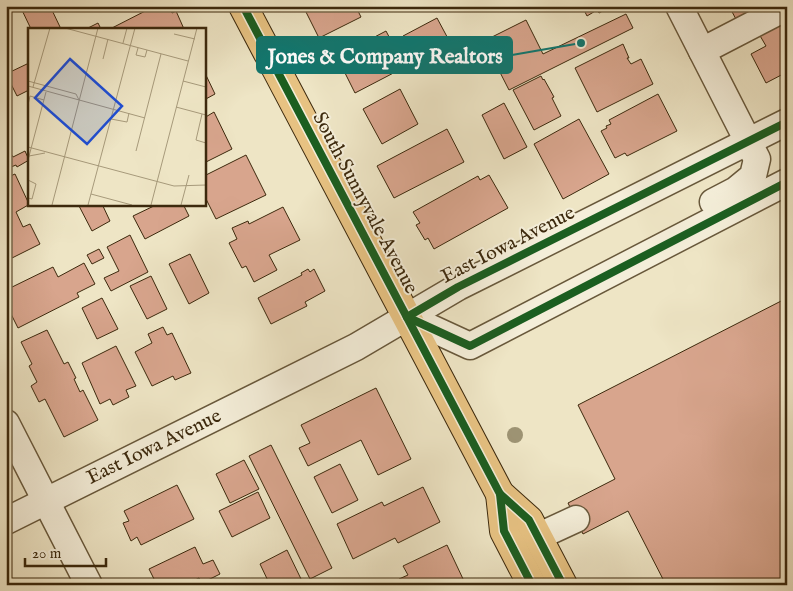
<svg xmlns="http://www.w3.org/2000/svg" width="793" height="591" font-family="'IM FELL English',serif">
	<rect width="100%" height="100%" fill="#eee5c5"/>
	<filter id="stains"><feTurbulence type="fractalNoise" baseFrequency=".004" numOctaves="4"/><feColorMatrix values="0 0 0 0 .2 0 0 0 0 .09 0 0 0 0 .02 0 0 0 .5 -.17"/></filter>
	<radialGradient id="worn" r=".72"><stop offset=".6" stop-color="#630" stop-opacity="0"/><stop offset="1" stop-color="#630" stop-opacity=".3"/></radialGradient>
	<!-- building -->
	<g fill="#d8a58d" stroke="#3c290d">
		<polygon points="20,6 50,6 61,29 31,29"/>
		<polygon points="155,6 169,6 172,13 176,11 184,29 110,29"/>
		<polygon points="303,6 358,6 356,7 361,17 319,38"/>
		<polygon points="582,6 612,6 599,13 597,10 587,16"/>
		<polygon points="729,6 780,6 738,23"/>
		<polygon points="626,14 633,28 509,90 484,41 526,20 543,54"/>
		<polygon points="437,18 452,46 418,64 403,36"/>
		<polygon points="787,19 787,72 766,83 751,54 766,46 759,34"/>
		<polygon points="98,23 101,29 86,29"/>
		<polygon points="386,31 405,67 355,93 341,65 370,51 365,42"/>
		<polygon points="623,44 629,58 627,58 631,64 641,59 653,84 597,112 575,68"/>
		<polygon points="29,63 29,90 17,96 6,74"/>
		<polygon points="204,71 215,94 204,100"/>
		<polygon points="541,76 543,80 544,79 554,97 552,98 561,116 534,130 513,90"/>
		<polygon points="400,89 418,124 382,144 363,109"/>
		<polygon points="658,94 677,131 627,156 625,153 615,158 601,131 607,128 606,126 611,124 609,120"/>
		<polygon points="504,103 527,147 504,159 482,115"/>
		<polygon points="214,112 232,149 204,163 204,118"/>
		<polygon points="579,119 609,174 563,199 534,144"/>
		<polygon points="447,129 464,162 394,198 377,166"/>
		<polygon points="8,149 13,157 25,151 29,160 17,167 16,165 6,169 6,150"/>
		<polygon points="246,155 266,195 216,219 204,195 204,176"/>
		<polygon points="15,174 29,204 30,204 16,212 23,227 30,224 40,244 6,261 6,178"/>
		<polygon points="489,175 508,208 434,249 428,238 425,240 416,225 420,223 413,212 478,176 480,180"/>
		<polygon points="78,204 102,204 110,221 92,231"/>
		<polygon points="158,204 183,204 189,216 145,239 133,216"/>
		<polygon points="283,207 300,240 269,255 277,270 254,282 246,266 242,268 229,243 237,239 232,228 248,221 249,224"/>
		<polygon points="130,235 148,272 111,291 104,278 119,271 107,247"/>
		<polygon points="99,249 104,258 92,264 87,255"/>
		<polygon points="190,254 209,293 189,304 169,264"/>
		<polygon points="84,263 95,284 77,293 79,297 18,328 6,304 6,290 53,267 58,277"/>
		<polygon points="308,269 310,272 314,269 325,291 305,302 307,306 271,324 258,298 302,275 301,273"/>
		<polygon points="151,276 167,309 147,319 130,286"/>
		<polygon points="102,298 118,329 97,339 82,308"/>
		<polygon points="787,298 787,585 666,585 628,511 583,534 568,503 615,479 578,405"/>
		<polygon points="163,327 167,335 172,333 191,373 175,380 173,376 152,386 135,352 152,343 148,334"/>
		<polygon points="47,330 64,364 68,362 76,378 74,379 80,392 83,390 98,420 64,437 45,399 39,402 31,386 37,382 29,366 32,364 21,342"/>
		<polygon points="116,346 136,386 126,390 129,397 113,405 110,399 100,404 82,363"/>
		<polygon points="376,388 411,459 378,475 361,440 308,466 299,448 310,443 301,425"/>
		<polygon points="271,445 332,568 310,579 249,456"/>
		<polygon points="244,460 259,489 230,503 216,474"/>
		<polygon points="340,464 358,500 332,513 314,477"/>
		<polygon points="177,485 194,519 141,545 137,537 131,541 123,523 129,521 124,511"/>
		<polygon points="423,487 440,522 398,543 395,538 353,559 337,524 382,502 384,506"/>
		<polygon points="258,492 270,518 232,537 219,511"/>
		<polygon points="447,545 464,581 457,585 402,585 399,579 408,575 403,566"/>
		<polygon points="195,547 203,564 213,560 220,574 202,583 199,578 185,585 157,585 149,569"/>
		<polygon points="287,550 302,581 294,585 270,585 260,564"/>
	</g>
	<g fill="none" stroke-linecap="round" stroke-linejoin="round">
		<!-- minor casing -->
		<g stroke="#68583b" stroke-width="29">
			<g id="minor">
				<polyline points="679,6 757,159 753,176 736,190 713,202"/>
				<polyline points="702,51 787,7"/>
				<polyline points="407,317 470,346 787,182"/>
				<polyline points="6,423 89,585"/>
				<polyline points="6,521 356,347 458,287 787,122"/>
				<polyline points="537,537 576,519"/>
			</g>
		</g>
		<!-- major casing -->
		<g stroke="#3c290d" stroke-width="30">
			<g id="major">
				<polyline points="243,6 500,494 529,520 563,585"/>
				<polyline points="500,494 504,531 532,585"/>
			</g>
		</g>
		<!-- minor -->
		<use href="#minor" stroke="#f4eed9" stroke-width="26"/>
		<!-- major -->
		<use href="#major" stroke="#e7c282" stroke-width="28"/>
		<!-- cycleway casing -->
		<g stroke="#f4eed9" stroke-width="11">
			<g id="cycleway">
				<polyline points="243,6 500,494 529,520 563,585"/>
				<polyline points="407,317 458,287 787,122"/>
				<polyline points="407,317 470,346 787,182"/>
				<polyline points="500,494 504,531 532,585"/>
			</g>
		</g>
		<!-- cycleway -->
		<use href="#cycleway" stroke="#1b5e20" stroke-width="8"/>
	</g>
	<!-- trees -->
	<circle fill="#9d9373" cx="515" cy="435" r="8"/>
	<g text-anchor="middle" dominant-baseline="central" stroke-width="4" stroke-linejoin="round" paint-order="stroke">
		<!-- street labels -->
		<g font-size="20" fill="#3c290d" stroke="#f4eed9">
			<text transform="translate(365 203) rotate(62)">South Sunnyvale Avenue</text>
			<text transform="translate(508 245) rotate(-27)">East Iowa Avenue</text>
			<text transform="translate(154 447) rotate(-26)">East Iowa Avenue</text>
		</g>
	</g>
	<!-- overview -->
	<g transform="translate(28 28)">
		<rect width="178" height="178" fill="#eee5c5"/>
		<path fill="none" stroke="#a79a7b" stroke-width="1" d="M 37,0 L 160,33M 146,6 L 167,11M 95,15 L 99,0M 110,20 L 108,27 L 117,29 L 119,22M 75,31 L 80,11M 0,53 L 48,66 L 51,72M 155,53 L 178,59M 0,58 L 117,90M 5,59 L 22,0M 0,77 L 2,68 L 16,72M 148,79 L 178,87M 174,86 L 168,112 L 178,115M 83,91 L 99,94 L 101,85M 0,119 L 146,158 L 178,157M 108,123 L 133,26M 1,128 L 17,125M 0,132 L 18,64M 0,152 L 8,156 L 4,171 L 0,170M 63,166 L 104,177M 24,177 L 70,0M 60,177 L 107,0M 123,177 L 169,0M 153,177 L 161,147"/>
		<path fill="#1d4ed8" fill-opacity="0.15" stroke="#1d4ed8" stroke-width="2.5" d="M 42,31 L 94,78 L 59,116 L 7,70 Z"/>
		<rect width="178" height="178" fill="none" stroke="#3c290d" stroke-width="2.5"/>
	</g>
	<!-- callouts -->
	<path fill="none" stroke="#0f766e" stroke-width="2" d="M581 43L512 55"/>
	<circle fill="#0f766e" stroke="#f4eed9" stroke-width="2" cx="581" cy="43" r="5"/>
	<rect fill="#0f766e" stroke="#0f766e" stroke-width="2" x="257" y="37" width="255" height="36" rx="5"/>
	<g font-size="21" text-anchor="middle" font-weight="bold" fill="#fff">
		<text x="385" y="63">Jones &amp; Company Realtors</text>
	</g>
	<!-- margin -->
	<rect width="793" height="591" fill="none" stroke="#eee5c5" stroke-width="25"/>
	<rect x="8" y="8" width="778" height="576" fill="none" stroke="#3c290d" stroke-width="2.5"/>
	<rect x="12" y="12" width="768" height="566" fill="none" stroke="#3c290d"/>
	<!-- scale -->
	<path d="M25 558v8h81v-8" fill="none" stroke="#3c290d" stroke-width="2.5"/>
	<text x="32" y="558" font-size="15" fill="#3c290d" stroke="#f4eed9" stroke-width="4" paint-order="stroke">20 m</text>
	<rect width="100%" height="100%" filter="url(#stains)"/>
	<rect width="100%" height="100%" fill="url(#worn)"/>
</svg>
